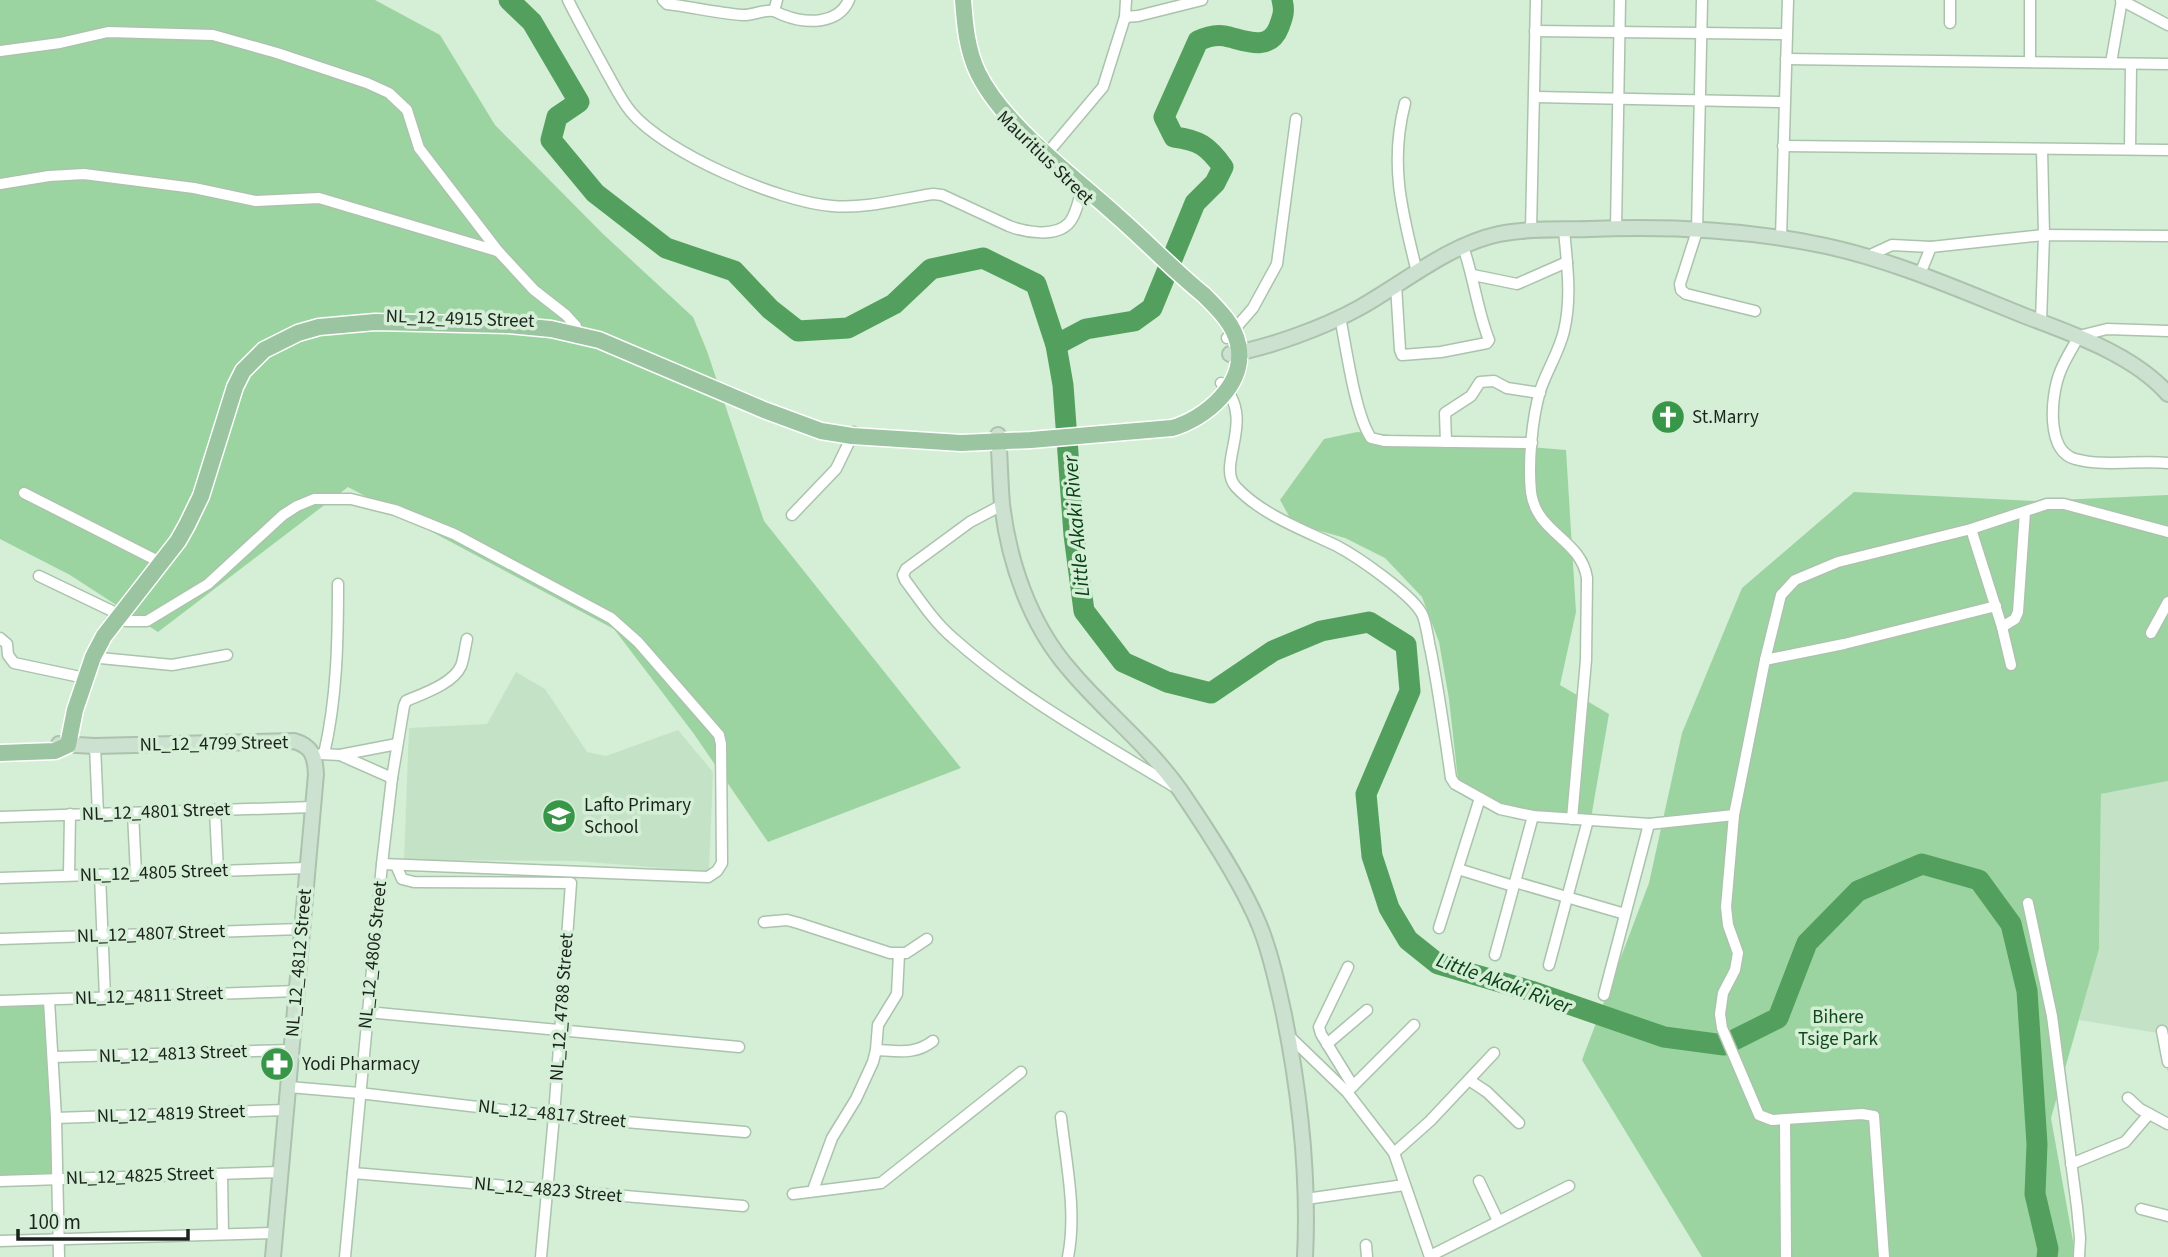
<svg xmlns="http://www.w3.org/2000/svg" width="2168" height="1257" font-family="'Source Sans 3',sans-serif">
	<rect width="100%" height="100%" fill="#d5eed6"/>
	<!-- built -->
	<g fill="#c4e3c6">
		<polygon points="516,672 545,689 587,752 606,756 678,730 713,772 709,872 577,861 404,860 409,728 487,724"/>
		<polygon points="2168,781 2168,1074 2158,1033 2079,1020 2099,948 2101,794"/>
	</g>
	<!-- green -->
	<g fill="#9cd4a1">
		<polygon points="0,0 375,0 440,35 495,125 602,233 693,317 707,351 764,521 961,768 768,842 694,734 614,629 348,487 158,632 70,575 0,539"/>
		<polygon points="1357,432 1566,450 1576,612 1560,685 1609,714 1590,824 1515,819 1459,789 1449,699 1439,642 1422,597 1385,558 1345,538 1317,530 1290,518 1280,500 1324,439"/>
		<polygon points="1854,492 2036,501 2168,495 2168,781 2101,794 2099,949 2051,1118 2075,1252 2073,1257 1702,1257 1582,1060 1649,883 1682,733 1742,588"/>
		<polygon points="47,1000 58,1179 0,1182 0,1002"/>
	</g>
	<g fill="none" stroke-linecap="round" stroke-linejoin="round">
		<!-- river -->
		<g stroke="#53a05e" stroke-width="21">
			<polyline points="509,0 532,22 579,102 557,117 551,140 595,193 666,248 734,271 770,309 798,331 848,328 894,304 931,269 983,258 1036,284 1056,345 1063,385 1074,535 1084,611 1123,662 1167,682 1211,693 1273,651 1321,631 1369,622 1406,645 1410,691 1366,794 1372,856 1389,908 1408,940 1438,964 1531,991 1664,1037 1724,1045 1778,1018 1807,943 1858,891 1922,864 1979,880 2011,924 2027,991 2037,1144 2035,1194 2048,1249 2047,1257"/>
			<path d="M 1056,345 L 1086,329 L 1134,321 L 1152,308 L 1195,203 L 1215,183 L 1223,167 C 1208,146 1199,140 1174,137 L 1164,117 L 1198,41 C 1206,37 1215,34 1225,36 C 1244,40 1269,53 1279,27 C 1283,16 1285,11 1282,0"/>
		</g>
		<!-- street casing -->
		<g stroke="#abc3ad" stroke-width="13">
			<g id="street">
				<path d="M 568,0 C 580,24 593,47 606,71 C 614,85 621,100 631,112 C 665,153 779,202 832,206 C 866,209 899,199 933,194 L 942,195 L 1009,226 C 1025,232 1055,238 1069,223 C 1077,214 1079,197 1083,186"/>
				<path d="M 663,0 L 667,4 C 692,7 717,13 742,15 C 752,16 764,9 774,11 C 775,11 782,15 783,15 C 806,24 838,25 849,0"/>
				<polyline points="1702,0 1697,231 1680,284 1681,290 1686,294 1755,311"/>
				<polyline points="1950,0 1950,23"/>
				<polyline points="2030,0 2030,62"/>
				<polyline points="2121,0 2168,25"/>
				<polyline points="774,11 777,0"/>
				<polyline points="1125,17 1138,16 1202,0"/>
				<polyline points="1535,31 1786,34"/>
				<polyline points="0,51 60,43 108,32 213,35 277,53 367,83 389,93 407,110 419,148 498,251 534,290 566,315 576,326"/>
				<polyline points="1786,59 2168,64"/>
				<polyline points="2111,63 2122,0"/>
				<polyline points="1535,97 1784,102"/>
				<path d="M 1405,103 C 1389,164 1402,212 1417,272"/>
				<polyline points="1783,146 2168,150"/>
				<polyline points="2130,149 2131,65"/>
				<polyline points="1045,156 1103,87 1125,17 1126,0"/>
				<polyline points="0,184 49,176 84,174 194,188 256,201 319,198 497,251"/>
				<polyline points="1616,228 1620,0"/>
				<polyline points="1531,230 1536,0"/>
				<path d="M 1564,230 C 1567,264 1572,297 1564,331 C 1559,352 1547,370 1540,391 C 1532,419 1528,462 1531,492 C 1536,533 1581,539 1587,578 L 1586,660 L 1572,819"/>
				<polyline points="1781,238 1788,0"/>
				<polyline points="1866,257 1892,245 1931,247"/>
				<polyline points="1920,274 1931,247 2044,235 2168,236"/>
				<polyline points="1473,275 1517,284 1567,262"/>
				<path d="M 1396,285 L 1400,350 L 1402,355 L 1441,352 L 1487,343 L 1489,340 C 1477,310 1474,277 1463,247"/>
				<path d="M 1340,317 C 1346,346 1355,415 1371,438 L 1384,441 L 1532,443"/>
				<polyline points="2041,322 2044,235 2042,149"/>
				<path d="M 2168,331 L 2107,329 L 2079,336 C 2072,349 2063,362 2059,375 C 2051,397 2046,451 2075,459 C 2104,467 2138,460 2168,463"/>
				<polyline points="1227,338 1253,308 1277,264 1296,119"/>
				<path d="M 1221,383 C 1258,420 1215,464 1236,487 C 1262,515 1304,530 1337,546 C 1356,556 1415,596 1423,616 C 1427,627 1428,640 1431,652 C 1439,693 1445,736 1451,778 L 1455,784 L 1500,809 L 1533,816 L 1649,824 L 1734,815"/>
				<polyline points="1446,442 1445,413 1471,396 1480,382 1494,381 1507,388 1540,393"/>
				<polyline points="24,493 156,560"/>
				<path d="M 1002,505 L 970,522 L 906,569 L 903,575 L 905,580 C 920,600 934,622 953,638 C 1019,697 1097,740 1173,786"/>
				<polyline points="792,515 836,469 854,432"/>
				<polyline points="1971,529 2002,627 2011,665"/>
				<polyline points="39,576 112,611 126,621 147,621 208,584 283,515 297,506 314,499 351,499 395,510 454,534 611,618 638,642 719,735 721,744 722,863 717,871 708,877 382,864"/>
				<polyline points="2002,627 2015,619 2018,612 2025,512"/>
				<polyline points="2151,633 2168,602"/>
				<polyline points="0,638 7,644 8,655 14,663 85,678"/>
				<polyline points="90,657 172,665 227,655"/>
				<polyline points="1765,660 1844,644 1996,606"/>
				<polyline points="95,746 98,814"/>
				<polyline points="321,754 340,755 392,778"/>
				<path d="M 324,754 C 337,698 338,641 338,584"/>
				<polyline points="340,755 397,744"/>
				<polyline points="215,810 218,871"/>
				<polyline points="133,813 136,874"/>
				<polyline points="0,817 313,807"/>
				<polyline points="396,865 402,879 414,882 571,883 554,1116 541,1257"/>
				<polyline points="1458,869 1513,886"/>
				<polyline points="69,875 70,814"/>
				<polyline points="100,875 105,997"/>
				<polyline points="0,878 307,868"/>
				<polyline points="1515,882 1625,914"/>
				<polyline points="2028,903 2052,1016 2077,1207 2080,1238 2079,1257"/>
				<polyline points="764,922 787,920 798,923 890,953 906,953 927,939"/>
				<polyline points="1439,928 1480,798"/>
				<polyline points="0,939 302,929"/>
				<polyline points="1495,955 1533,816"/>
				<polyline points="1549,965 1588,820"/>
				<polyline points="1348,967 1319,1027 1321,1034 1353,1086"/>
				<polyline points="1604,995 1649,824"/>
				<polyline points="49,1000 56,1118 59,1257"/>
				<polyline points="0,1001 298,991"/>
				<polyline points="367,1012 739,1047"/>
				<polyline points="2162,1031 2168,1062"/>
				<polyline points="1288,1035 1347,1092 1394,1153 1430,1257"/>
				<polyline points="1327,1044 1367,1010"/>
				<path d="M 876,1050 C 898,1051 915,1055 933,1041"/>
				<polyline points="53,1057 292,1050"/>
				<polyline points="1469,1080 1487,1092 1519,1123"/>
				<polyline points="289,1087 359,1093 554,1116 745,1132"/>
				<polyline points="1350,1089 1414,1025"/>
				<polyline points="2128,1098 2140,1109 2168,1124"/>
				<path d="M 1061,1117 C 1066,1163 1077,1211 1068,1257"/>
				<polyline points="56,1118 286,1110"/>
				<polyline points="1785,1120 1786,1257"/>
				<polyline points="1394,1153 1430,1121 1494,1053"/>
				<polyline points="2071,1164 2125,1142 2149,1114"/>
				<polyline points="353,1173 743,1206"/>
				<polyline points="222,1174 223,1234"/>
				<polyline points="0,1181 281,1172"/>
				<polyline points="1479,1181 1498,1221"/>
				<polyline points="813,1190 832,1138 856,1099 873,1062 876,1050 878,1025 897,994 899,954"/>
				<polyline points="793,1194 881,1183 1021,1072"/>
				<polyline points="1306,1199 1404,1185"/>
				<polyline points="2141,1209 2168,1216"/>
				<polyline points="0,1241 275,1233"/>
				<polyline points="1366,1245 1367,1257"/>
				<polyline points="1430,1256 1569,1186"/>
				<path d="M 345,1257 L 382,864 L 392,778 L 404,706 L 406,701 C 422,694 453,684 461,666 C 464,658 465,647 467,639"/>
				<polyline points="1884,1257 1874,1116 1862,1114 1772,1120 1759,1115 1722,1028 1720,1014 1723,993 1735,970 1738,953 1728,925 1726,907 1734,815 1765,660 1781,595 1795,580 1838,562 1971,529 2047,504 2064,504 2168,532"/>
			</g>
		</g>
		<!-- secondary casing -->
		<g stroke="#abc3ad" stroke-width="18">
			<g id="secondary">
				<path d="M 1230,354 C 1268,348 1325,327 1359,308 C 1404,283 1448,245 1499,234 C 1528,228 1559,230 1589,229 C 1665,226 1751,230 1826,246 C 1895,261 1960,290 2025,316 C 2073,334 2134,355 2168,394"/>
				<path d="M 998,435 C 1000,458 1000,481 1002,504 C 1009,563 1030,624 1069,669 C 1104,711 1148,745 1180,790 C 1208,831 1245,887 1262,932 C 1272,959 1278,987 1284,1015 C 1300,1094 1309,1176 1305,1257"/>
				<path d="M 59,744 L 95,746 L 294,741 C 312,746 315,756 316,774 L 273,1257"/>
			</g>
		</g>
		<!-- primary casing -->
		<g stroke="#fff" stroke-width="19">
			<path id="primary" d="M 0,753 L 55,751 L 68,745 L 75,710 L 93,657 L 104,636 L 178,541 L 187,525 L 201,496 L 235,387 L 243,371 L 264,350 L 298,333 L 319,327 L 375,322 L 508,325 L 551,329 L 599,340 L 764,410 L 821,431 L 852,436 L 961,443 L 1031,440 L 1172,428 C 1205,419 1247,384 1238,344 C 1234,324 1218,309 1204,295 C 1173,270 1146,241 1116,215 C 1072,175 1004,126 978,73 C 967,50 965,26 963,0"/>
		</g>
		<!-- street -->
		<use href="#street" stroke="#fff" stroke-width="10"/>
		<!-- secondary -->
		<use href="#secondary" stroke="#cde1d0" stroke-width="14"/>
		<!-- primary -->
		<use href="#primary" stroke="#9bc4a0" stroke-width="16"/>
	</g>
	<!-- icons -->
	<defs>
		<g id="church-disc" transform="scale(1.75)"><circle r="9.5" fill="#379648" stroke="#d5eed6"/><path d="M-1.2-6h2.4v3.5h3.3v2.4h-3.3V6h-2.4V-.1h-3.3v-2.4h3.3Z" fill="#fff"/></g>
		<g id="school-disc" transform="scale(1.75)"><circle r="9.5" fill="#379648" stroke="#d5eed6"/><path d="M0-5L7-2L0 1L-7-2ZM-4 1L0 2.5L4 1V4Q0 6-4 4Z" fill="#fff"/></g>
		<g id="pharmacy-disc" transform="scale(1.75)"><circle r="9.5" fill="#379648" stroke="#d5eed6"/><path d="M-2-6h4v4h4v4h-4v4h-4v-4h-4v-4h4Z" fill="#fff"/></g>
	</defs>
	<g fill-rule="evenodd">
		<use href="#church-disc" x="1668" y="417"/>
		<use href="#school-disc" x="559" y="816"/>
		<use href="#pharmacy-disc" x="277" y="1064"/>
	</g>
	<g text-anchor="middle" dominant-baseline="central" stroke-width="7" stroke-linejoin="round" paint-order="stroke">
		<!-- street labels -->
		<g font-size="19" fill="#1b241c" stroke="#d5eed6">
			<text transform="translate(1045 158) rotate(44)">Mauritius Street</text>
			<text transform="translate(460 319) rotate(2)">NL_12_4915 Street</text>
			<text transform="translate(214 744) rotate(-1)">NL_12_4799 Street</text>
			<text transform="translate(156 812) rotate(-2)">NL_12_4801 Street</text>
			<text transform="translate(154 873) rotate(-2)">NL_12_4805 Street</text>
			<text transform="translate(151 934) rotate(-2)">NL_12_4807 Street</text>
			<text transform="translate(373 955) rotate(-84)">NL_12_4806 Street</text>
			<text transform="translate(299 963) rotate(-85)">NL_12_4812 Street</text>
			<text transform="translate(149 996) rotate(-2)">NL_12_4811 Street</text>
			<text transform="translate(562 1007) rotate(-86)">NL_12_4788 Street</text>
			<text transform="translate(173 1054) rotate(-2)">NL_12_4813 Street</text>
			<text transform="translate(171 1114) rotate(-2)">NL_12_4819 Street</text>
			<text transform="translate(552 1114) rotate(6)">NL_12_4817 Street</text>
			<text transform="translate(140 1176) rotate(-2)">NL_12_4825 Street</text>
			<text transform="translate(548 1190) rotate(5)">NL_12_4823 Street</text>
		</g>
		<!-- poi labels -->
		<g font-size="19" fill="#1b241c" stroke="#d5eed6" text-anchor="start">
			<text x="1692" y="417">St.Marry</text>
			<text x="584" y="805">Lafto Primary<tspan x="584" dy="22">School</tspan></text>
			<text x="302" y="1064">Yodi Pharmacy</text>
		</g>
		<!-- park labels -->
		<g font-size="19" fill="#10481c" stroke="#d5eed6">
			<text x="1838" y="1017">Bihere<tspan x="1838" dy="22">Tsige Park</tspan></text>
		</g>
		<!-- water labels -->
		<g font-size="21" font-style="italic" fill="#084216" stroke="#d5eed6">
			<text transform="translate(1076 526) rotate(-95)">Little Akaki River</text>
			<text transform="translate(1504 983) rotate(20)">Little Akaki River</text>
		</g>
	</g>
	<!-- scale -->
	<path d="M18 1229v10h170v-10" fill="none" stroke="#1b241c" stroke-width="3.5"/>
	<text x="28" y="1229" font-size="21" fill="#1b241c" stroke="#d5eed6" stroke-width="5" paint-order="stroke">100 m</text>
</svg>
